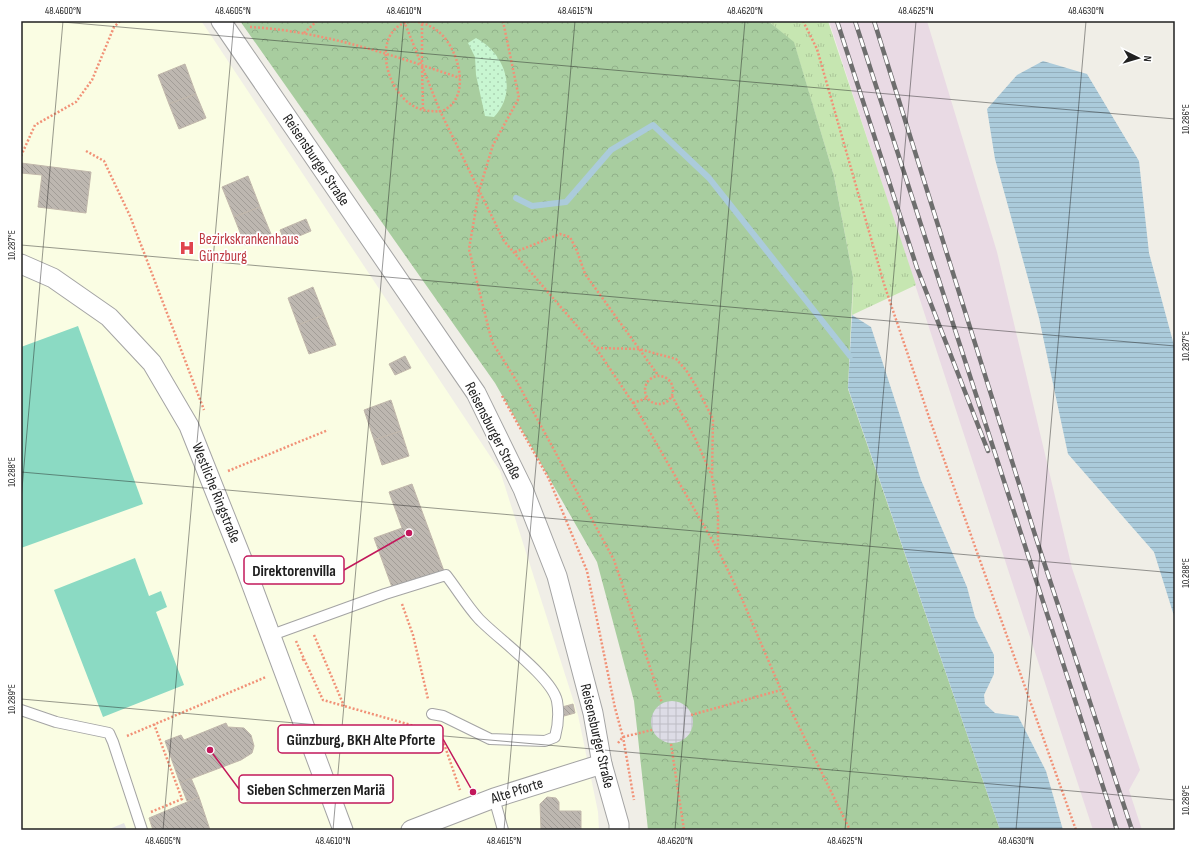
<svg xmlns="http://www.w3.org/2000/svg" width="1196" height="851" font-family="'Sofia Sans Condensed',sans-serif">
	<defs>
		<pattern id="grass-tufts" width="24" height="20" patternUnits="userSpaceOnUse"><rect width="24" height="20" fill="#c6e6b1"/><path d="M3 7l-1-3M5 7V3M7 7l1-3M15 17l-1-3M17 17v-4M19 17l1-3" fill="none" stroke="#aac598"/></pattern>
		<pattern id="forest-crowns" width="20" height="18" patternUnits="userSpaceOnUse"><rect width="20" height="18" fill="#a8cd9f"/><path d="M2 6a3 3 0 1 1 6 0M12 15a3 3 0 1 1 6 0" fill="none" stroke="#90b089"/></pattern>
		<pattern id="park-dots" width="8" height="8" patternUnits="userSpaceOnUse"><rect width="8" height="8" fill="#c8f6d1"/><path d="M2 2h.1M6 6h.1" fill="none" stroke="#acd3b3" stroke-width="1.8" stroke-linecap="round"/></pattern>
		<pattern id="plaza-grid" width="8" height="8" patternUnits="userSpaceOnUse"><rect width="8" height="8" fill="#dddce6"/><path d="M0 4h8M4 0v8" fill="none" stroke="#bdbcc5"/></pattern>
		<pattern id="water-rules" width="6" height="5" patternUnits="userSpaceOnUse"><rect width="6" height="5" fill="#abcbdb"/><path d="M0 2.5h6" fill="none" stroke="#93aebc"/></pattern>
		<pattern id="building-back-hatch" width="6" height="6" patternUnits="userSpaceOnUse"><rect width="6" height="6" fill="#bdb7b0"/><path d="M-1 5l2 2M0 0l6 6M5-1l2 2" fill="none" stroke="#a29d97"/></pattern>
	</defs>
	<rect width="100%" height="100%" fill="#f0eee7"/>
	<!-- industrial -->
	<polygon fill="#e9dae4" points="829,21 927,21 997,252 1072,568 1140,770 1129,790 1142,830 1093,830"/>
	<!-- education -->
	<polygon fill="#fafde3" points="21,21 201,21 204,25 500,471 578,715 598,812 599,830 21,830"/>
	<!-- grass -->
	<polygon fill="url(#grass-tufts)" points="768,21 828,21 916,285 852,315 853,277 834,176 794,43"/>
	<!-- forest -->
	<polygon fill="url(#forest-crowns)" points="240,21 768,21 794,42 834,176 853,277 848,389 1000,830 648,830 634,701 597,562 495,383"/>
	<!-- park -->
	<path fill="url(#park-dots)" d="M 476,38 C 506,54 518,92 494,117 L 485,116 L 476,75 L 475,57 L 468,43 Z"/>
	<!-- pitch -->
	<g fill="#8bdac3">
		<polygon points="78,326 143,504 21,548 21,347"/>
		<polygon points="135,558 149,596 161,591 167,607 156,612 184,685 103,717 54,590"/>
	</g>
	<!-- parking -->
	<polygon fill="#e4e4e4" points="124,823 127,830 107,830"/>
	<!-- plaza -->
	<circle fill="url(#plaza-grid)" cx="672" cy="722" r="21"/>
	<!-- water -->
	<g fill="url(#water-rules)">
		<polygon points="1043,61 1087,74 1139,161 1149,253 1175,349 1175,619 1154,552 1068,454 1039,318 995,159 987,109 1017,75"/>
		<polygon points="852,315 871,327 921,480 967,587 975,617 994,655 994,674 984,695 985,704 995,713 1018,716 1046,771 1063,830 1000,830 848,388"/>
	</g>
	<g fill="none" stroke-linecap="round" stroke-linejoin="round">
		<!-- stream -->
		<polyline stroke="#abcbdb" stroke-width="6" points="516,198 532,206 566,202 611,150 653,125 709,178 850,356"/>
	</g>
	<!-- building -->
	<g fill="url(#building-back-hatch)" stroke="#c1b7ab">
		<polygon points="185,64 196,94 169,104 158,75"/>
		<polygon points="196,94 206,118 179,129 169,104"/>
		<polygon points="21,163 91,172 86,213 38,207 42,175 21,173"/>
		<polygon points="248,176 260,207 234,217 222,187"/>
		<polygon points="260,207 271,234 245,245 234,217"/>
		<polygon points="306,219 311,231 285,242 280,230"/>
		<polygon points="313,287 324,315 298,325 288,298"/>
		<polygon points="324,315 336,345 309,354 298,325"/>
		<polygon points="405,356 411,368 395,375 389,364"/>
		<polygon points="391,400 401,431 374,440 364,410"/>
		<polygon points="401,431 409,456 382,465 374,440"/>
		<polygon points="412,484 444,571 393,590 374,538 402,528 389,492"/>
		<polygon points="573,704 575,713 564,716 562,707"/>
		<polygon points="226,723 228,727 244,728 251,735 254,746 252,753 241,760 180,783 165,741 181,735 184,740"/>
		<polygon points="191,778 199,797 187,801 180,783"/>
		<polygon points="199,797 210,830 153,830 149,818"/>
		<polygon points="547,797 556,798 559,802 559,811 581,811 581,830 541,830 540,804"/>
	</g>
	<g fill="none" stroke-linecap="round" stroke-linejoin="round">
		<!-- lane casing -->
		<g stroke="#a4a4a4" stroke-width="12">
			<g id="lane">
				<path d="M 269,636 L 385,594 L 446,575 C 457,589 467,606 479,619 C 497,638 552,677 557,701 C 559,712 558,726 555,737 L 545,741 L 490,739 L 443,716 L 432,714"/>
				<polyline points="21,710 56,722 109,733 113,742 142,830"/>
				<polyline points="494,798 503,830"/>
			</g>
		</g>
		<!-- street casing -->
		<g stroke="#a4a4a4" stroke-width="21">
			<g id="street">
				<polyline points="221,21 476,393 523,489 557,576 593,713 602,764 619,824 619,830"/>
				<polyline points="21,264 53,278 109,317 152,363 189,426 244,564 343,830"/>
				<polyline points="411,830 494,798 602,764"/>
			</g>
		</g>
		<!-- path -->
		<g stroke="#f19177" stroke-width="2.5" stroke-dasharray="2 2" stroke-linecap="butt">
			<polyline points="404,21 440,111 504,241 596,348 633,403 718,550 742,599 781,690 850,830"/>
			<path d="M 414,21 C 427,23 440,30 447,41 C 461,60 469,100 442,111 C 438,112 434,111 430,111 C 386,109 365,25 414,21 Z"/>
			<polyline points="503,21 519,98 493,145 479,191 469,249 492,342 516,380 614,560 662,703"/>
			<polyline points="803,21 817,49 884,284 931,423 1076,830"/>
			<path d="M 250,27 C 322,31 392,55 460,78"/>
			<polyline points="304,33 317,21"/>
			<polyline points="422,62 422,21"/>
			<polyline points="422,67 423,110"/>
			<polyline points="86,151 104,161 130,216 204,410"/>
			<polyline points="21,156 35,125 76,102 92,80 114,27 120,21"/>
			<polyline points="515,252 560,234 570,237 577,251 585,274 658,375"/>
			<polyline points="597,348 639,349 676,359 686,370 696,386 713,419 712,476 718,513 718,548"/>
			<circle cx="659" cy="390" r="14"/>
			<polyline points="502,396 549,479 587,571 615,708 623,737 634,800"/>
			<polyline points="672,396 696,440 711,474"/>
			<polyline points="633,403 647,398"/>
			<polyline points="228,471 328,430"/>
			<polyline points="402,604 413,635 428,699"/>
			<polyline points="314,635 344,706"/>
			<polyline points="296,641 304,659 301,661"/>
			<polyline points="304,659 323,700 425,729"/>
			<polyline points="691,715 781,690"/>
			<polyline points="440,732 460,790"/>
			<polyline points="127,736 266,677"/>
			<polyline points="618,743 623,737 652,730"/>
			<polyline points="671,744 684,830"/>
			<polyline points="151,812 182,799 154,724"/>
		</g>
		<!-- lane -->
		<use href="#lane" stroke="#fff" stroke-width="10"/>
		<!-- street -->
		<use href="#street" stroke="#fff" stroke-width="19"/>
		<!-- rail casing -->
		<g stroke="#6e6e6e" stroke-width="4.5">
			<g id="rail">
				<polyline points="837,21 917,268 988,451"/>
				<polyline points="855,21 1117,830"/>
				<polyline points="874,21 1036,538 1132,830"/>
			</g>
		</g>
		<!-- rail -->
		<use href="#rail" stroke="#fff" stroke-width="3" stroke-dasharray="9" stroke-linecap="butt"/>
	</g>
	<!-- ticks -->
	<path fill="none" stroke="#202020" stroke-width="1" stroke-opacity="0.45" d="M 51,21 L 1175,119M 21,245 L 1175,346M 21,472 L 1175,573M 21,500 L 63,21M 21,699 L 1175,800M 163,830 L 234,21M 333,830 L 404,21M 504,830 L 575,21M 675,830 L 745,21M 845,830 L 916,21M 1016,830 L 1086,21"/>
	<!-- icons -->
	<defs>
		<g id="hospital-bare" transform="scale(1.2)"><path d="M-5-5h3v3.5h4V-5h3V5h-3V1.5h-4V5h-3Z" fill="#e0444e" stroke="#fff" stroke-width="2.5" paint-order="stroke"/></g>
	</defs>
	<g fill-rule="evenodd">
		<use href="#hospital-bare" x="187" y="248"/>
	</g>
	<g text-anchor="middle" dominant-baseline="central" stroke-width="3.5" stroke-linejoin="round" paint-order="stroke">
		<!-- street labels -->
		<g font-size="15" fill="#202020" stroke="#fff">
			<text transform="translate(316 160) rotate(56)">Reisensburger Straße</text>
			<text transform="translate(493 431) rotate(63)">Reisensburger Straße</text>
			<text transform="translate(216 493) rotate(68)">Westliche Ringstraße</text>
			<text transform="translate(597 736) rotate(77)">Reisensburger Straße</text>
			<text transform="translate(517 791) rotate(-18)">Alte Pforte</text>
		</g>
		<!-- health labels -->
		<g font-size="15" fill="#be3a42" stroke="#fff" text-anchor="start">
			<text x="199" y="239">Bezirkskrankenhaus<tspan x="199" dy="17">Günzburg</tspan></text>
		</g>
	</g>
	<!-- callouts -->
	<path fill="none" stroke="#c2185b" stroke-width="1.5" d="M409 533L344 570M473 792L443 739M210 750L239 789"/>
	<g fill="#c2185b" stroke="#fff" stroke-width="1.5">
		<circle cx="409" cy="533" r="4"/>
		<circle cx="473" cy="792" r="4"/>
		<circle cx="210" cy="750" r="4"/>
	</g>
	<g fill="#fff" stroke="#c2185b" stroke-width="1.5">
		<rect x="244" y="556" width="100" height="28" rx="4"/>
		<rect x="278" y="725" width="165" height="28" rx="4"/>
		<rect x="239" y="775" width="154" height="28" rx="4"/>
	</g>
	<g font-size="16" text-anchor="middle" font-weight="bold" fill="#202020">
		<text x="294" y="576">Direktorenvilla</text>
		<text x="361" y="745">Günzburg, BKH Alte Pforte</text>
		<text x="316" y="795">Sieben Schmerzen Mariä</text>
	</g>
	<!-- border -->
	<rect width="1196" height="851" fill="none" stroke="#ffffff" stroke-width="44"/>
	<!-- north arrow -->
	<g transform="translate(1138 58) rotate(95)" stroke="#ffffff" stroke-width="3" paint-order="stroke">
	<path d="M0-3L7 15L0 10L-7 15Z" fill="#202020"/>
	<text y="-6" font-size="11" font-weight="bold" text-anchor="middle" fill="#202020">N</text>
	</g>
	<rect x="22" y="22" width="1152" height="807" fill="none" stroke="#202020" stroke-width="1.5"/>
	<g font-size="10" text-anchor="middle" fill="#202020">
		<text x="63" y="14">48.4600°N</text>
		<text x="233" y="14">48.4605°N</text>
		<text x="404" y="14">48.4610°N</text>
		<text x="575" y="14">48.4615°N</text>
		<text x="745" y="14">48.4620°N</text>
		<text x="916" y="14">48.4625°N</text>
		<text x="1086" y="14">48.4630°N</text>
		<text transform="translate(1185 119) rotate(-90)" y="4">10.286°E</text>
		<text transform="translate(11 245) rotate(-90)" y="4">10.287°E</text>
		<text transform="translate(1185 346) rotate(-90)" y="4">10.287°E</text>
		<text transform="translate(11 472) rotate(-90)" y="4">10.288°E</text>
		<text transform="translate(1185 573) rotate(-90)" y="4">10.288°E</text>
		<text transform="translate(11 699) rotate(-90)" y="4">10.289°E</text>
		<text transform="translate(1185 800) rotate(-90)" y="4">10.289°E</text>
		<text x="163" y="844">48.4605°N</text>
		<text x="333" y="844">48.4610°N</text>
		<text x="504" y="844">48.4615°N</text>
		<text x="675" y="844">48.4620°N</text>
		<text x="845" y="844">48.4625°N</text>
		<text x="1016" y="844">48.4630°N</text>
	</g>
</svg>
